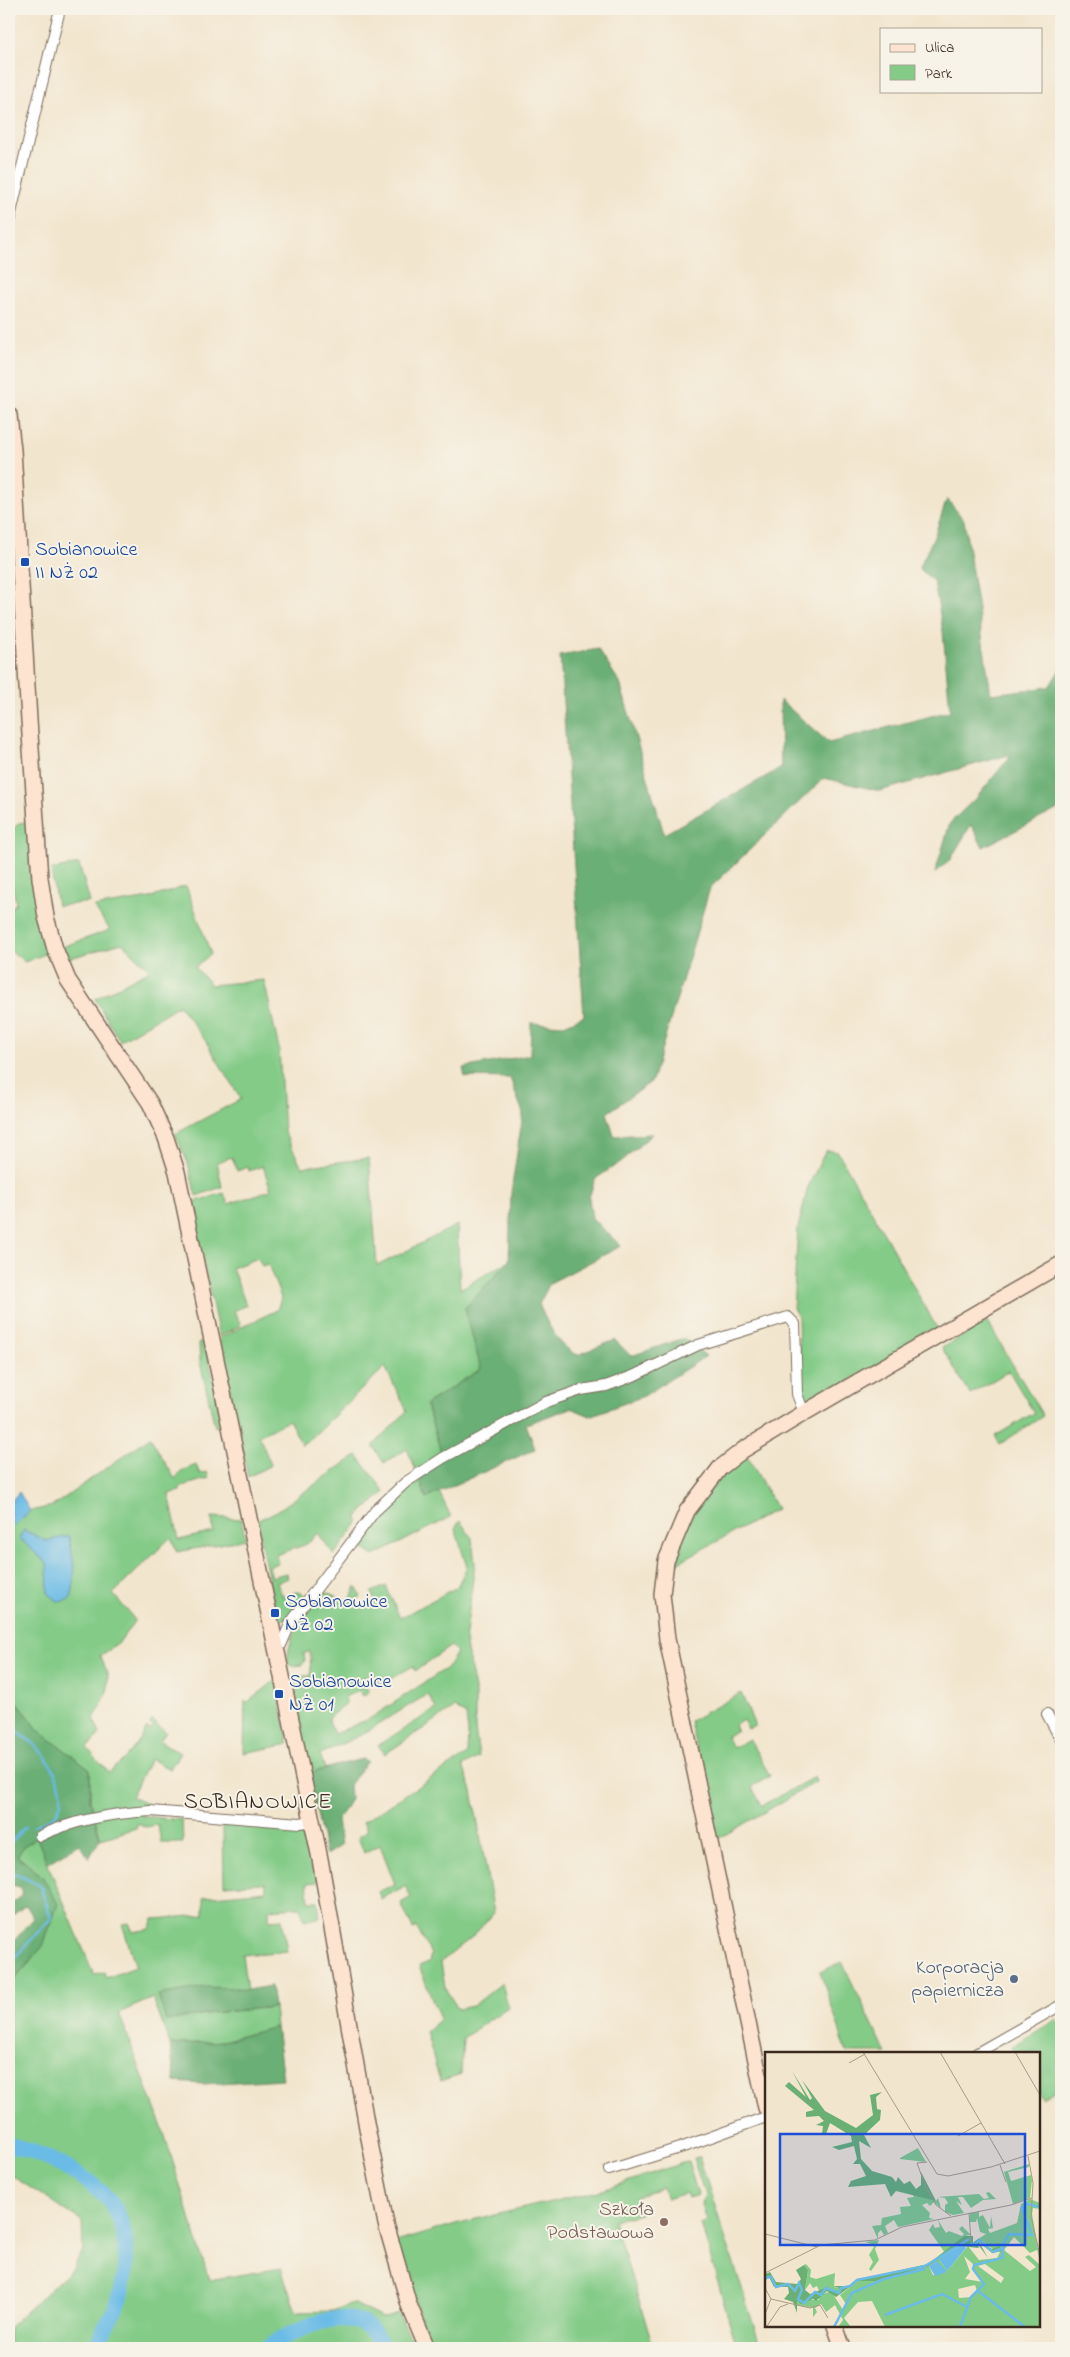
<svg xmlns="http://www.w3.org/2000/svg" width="1070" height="2357" font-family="'Indie Flower',sans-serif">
	<rect width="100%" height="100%" fill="#f7f3e8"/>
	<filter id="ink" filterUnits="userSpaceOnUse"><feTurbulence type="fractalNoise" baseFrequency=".02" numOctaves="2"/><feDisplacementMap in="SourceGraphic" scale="10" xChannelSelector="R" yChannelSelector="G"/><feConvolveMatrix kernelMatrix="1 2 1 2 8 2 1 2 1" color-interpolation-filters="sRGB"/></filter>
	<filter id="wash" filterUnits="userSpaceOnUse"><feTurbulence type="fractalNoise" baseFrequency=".0096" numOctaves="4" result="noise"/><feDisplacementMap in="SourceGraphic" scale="20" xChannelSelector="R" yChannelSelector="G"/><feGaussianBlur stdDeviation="1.12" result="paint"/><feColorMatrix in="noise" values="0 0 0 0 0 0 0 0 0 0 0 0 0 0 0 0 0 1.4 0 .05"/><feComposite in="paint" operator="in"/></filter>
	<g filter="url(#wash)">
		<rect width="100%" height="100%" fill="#f2e5cd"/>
		<!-- green -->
		<g fill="#83cb87" stroke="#5f7a52" fill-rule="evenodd">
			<polygon points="32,821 52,951 25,962 9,949 9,911 16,903 11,880 11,831 19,823"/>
			<polygon points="79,864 90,902 57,906 51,870"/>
			<polygon points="186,886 211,954 195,967 211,985 264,980 279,1049 284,1132 302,1167 369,1158 377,1266 457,1225 460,1289 509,1261 465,1308 481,1369 426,1404 441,1452 426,1498 439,1492 451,1517 374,1556 356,1544 381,1510 420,1480 407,1449 384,1463 373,1446 407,1411 385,1367 306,1443 305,1441 302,1445 289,1420 259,1436 271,1465 248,1477 219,1338 277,1310 281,1298 268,1264 262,1266 258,1258 232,1268 246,1305 234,1311 241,1325 219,1336 191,1203 224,1193 228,1204 271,1190 263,1166 249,1171 248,1167 237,1171 232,1157 217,1162 222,1187 196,1196 188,1163 175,1134 241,1099 205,1040 179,1005 120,1041 95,999 150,970 122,943 67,959 62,947 110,930 94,907 150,898"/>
			<polygon points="826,1150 838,1152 938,1330 804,1407 800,1392 798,1317 793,1308 798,1228 808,1187"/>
			<polygon points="987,1321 1043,1416 1000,1444 995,1436 1034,1413 1009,1371 970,1394 942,1348"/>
			<polygon points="205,1342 223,1422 215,1427 200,1362 199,1343"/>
			<path d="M 150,1437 L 175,1479 L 182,1471 L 196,1465 L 200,1474 L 207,1472 L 209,1478 L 180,1487 L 180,1491 L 169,1494 L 179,1540 L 213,1532 L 212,1517 L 241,1519 L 246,1539 L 177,1552 L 171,1537 L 113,1594 L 135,1620 L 118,1644 L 100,1656 C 115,1685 108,1691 94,1719 L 100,1734 L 87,1748 L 109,1773 C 127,1757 135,1749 147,1728 L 151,1730 L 153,1726 L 150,1724 L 152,1720 L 166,1732 L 160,1741 L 180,1753 L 170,1769 L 150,1759 L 131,1797 L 147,1804 L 142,1816 L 182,1820 L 183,1843 L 161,1843 L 158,1825 L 145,1827 L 138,1823 L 136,1828 L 101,1839 L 90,1800 L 90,1769 L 39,1731 L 9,1690 L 9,1529 L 30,1511 L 53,1506 Z"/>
			<polygon points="357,1455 385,1492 360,1514 358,1518 359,1522 334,1555 318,1533 307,1544 276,1555 278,1563 269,1566 272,1577 286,1573 288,1578 277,1583 283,1597 296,1592 302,1593 305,1599 287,1619 280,1619 276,1614 256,1521 277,1511"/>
			<path d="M 748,1457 L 777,1509 L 673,1565 C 680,1535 697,1499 720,1477 C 728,1469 738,1463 748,1457 Z"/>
			<path d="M 460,1521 L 472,1538 L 475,1564 L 465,1641 L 475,1689 L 475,1729 L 479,1757 L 463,1766 L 472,1791 L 494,1913 L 472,1937 L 441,1962 L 445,1988 L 458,2009 L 473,2006 L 502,1983 L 508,2007 L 463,2038 L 461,2074 L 440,2081 L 426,2031 L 440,2019 L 419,1966 L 429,1962 L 431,1954 L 416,1927 L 413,1929 L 401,1903 L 411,1897 L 405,1886 L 381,1899 L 378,1892 L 395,1884 L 380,1845 L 364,1853 L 358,1837 L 367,1831 L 363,1822 L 467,1755 L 468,1733 L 466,1715 L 454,1708 L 385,1754 L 378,1745 L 436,1709 L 428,1694 L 361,1735 L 320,1754 L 325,1769 L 308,1773 L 292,1694 L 298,1676 L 311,1676 L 310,1652 L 304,1653 L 305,1661 L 302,1665 L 292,1666 L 288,1663 C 286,1635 308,1613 323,1591 L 350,1601 L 356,1586 L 361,1597 L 355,1600 L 359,1608 L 375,1601 L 372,1592 L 386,1586 L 400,1618 L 457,1587 L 467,1567 L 455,1528 ZM 451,1646 L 457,1652 L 448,1667 L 371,1718 L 334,1734 L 328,1718 L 347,1703 L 345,1697 L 359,1690 L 363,1696 L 369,1692 L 361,1679 L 372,1672 L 380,1685 L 413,1666 L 415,1671 Z"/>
			<polygon points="276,1680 289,1744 244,1753 245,1701 248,1702"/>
			<polygon points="741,1693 755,1726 748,1729 743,1720 735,1725 737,1730 726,1737 733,1748 749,1739 770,1776 752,1787 762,1806 814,1777 816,1782 716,1840 690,1721"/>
			<polygon points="223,1824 306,1830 318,1882 307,1883 309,1901 318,1901 320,1918 304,1920 301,1907 269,1909 269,1920 282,1919 287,1951 242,1955 247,1990 236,1988 166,2021 211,2013 274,2007 276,2027 223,2041 170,2045 153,1998 119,2013 164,2133 209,2280 281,2268 296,2312 333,2311 352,2303 382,2318 398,2313 417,2348 9,2348 9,2327 74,2267 83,2250 82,2221 9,2174 9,1987 43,1946 42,1876 17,1856 25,1845 37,1838 94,1975 104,1972 106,1978 136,1967 122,1924 129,1923 133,1932 150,1929 154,1919 204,1915 204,1897 266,1891 266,1883 224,1885"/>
			<polygon points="842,1962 884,2048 887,2053 847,2053 820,1972"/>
			<polygon points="1057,2019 1061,2026 1061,2087 1042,2098 1039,2093 1039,2053 1015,2053 1011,2047"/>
			<polygon points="699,2157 761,2348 737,2348 701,2224 707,2221 702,2205 705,2195 693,2158"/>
			<polygon points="688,2161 698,2195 688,2198 686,2193 667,2199 663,2187 636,2197 641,2214 613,2220 654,2348 430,2348 396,2242 459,2223 603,2190"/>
		</g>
		<!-- forest -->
		<g fill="#6aaf74" stroke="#526c49">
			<path d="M 947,499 L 964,520 L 991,694 L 1049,687 L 1061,668 L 1061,809 L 1060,808 L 983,847 L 971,825 L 950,860 L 935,873 L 950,823 L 978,796 L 1012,754 L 880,791 L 824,778 L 710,888 L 652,1081 L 607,1113 L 614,1136 L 652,1134 L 622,1161 L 595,1179 L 589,1198 L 592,1218 L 621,1246 L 550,1283 L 539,1304 C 547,1323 559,1348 578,1355 L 615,1340 L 631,1356 L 684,1338 L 706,1356 L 644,1396 L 590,1416 L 571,1408 L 526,1424 L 535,1449 L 426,1498 L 420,1480 L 441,1452 L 426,1404 L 481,1369 L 465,1308 L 509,1261 L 511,1193 L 523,1113 L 510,1078 L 465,1077 L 463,1068 L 530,1055 L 531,1023 L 564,1025 L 584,1016 L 560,656 L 598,649 L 620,683 L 664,834 L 781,768 L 780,700 L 829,743 L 950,711 L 943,631 L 934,582 L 919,568 L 934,537 Z"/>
			<polygon points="9,1690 39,1731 90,1769 90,1800 100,1839 89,1858 80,1844 47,1863 37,1838 25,1845 17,1856 42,1876 58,1904 43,1946 9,1986 9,1947 34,1918 26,1905 9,1918 9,1906 22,1896 20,1887 9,1884"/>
			<polygon points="362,1759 367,1761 349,1785 350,1799 337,1821 341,1845 326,1855 308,1773"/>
			<polygon points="271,1986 274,2007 211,2013 166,2021 158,1995 205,1987 236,1988 247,1990"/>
			<polygon points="276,2027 283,2079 204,2084 175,2082 170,2045 223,2041"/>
		</g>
		<!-- water -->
		<g fill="#6bbbe6" stroke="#537282">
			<polygon points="19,1492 30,1511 11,1528 9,1504"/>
			<path d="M 24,1530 L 46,1541 L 69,1536 C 73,1558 78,1578 70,1599 L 59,1602 L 48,1593 L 47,1563 L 19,1538 Z"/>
		</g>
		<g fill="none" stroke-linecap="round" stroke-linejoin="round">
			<!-- stream -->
			<g stroke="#6bbbe6" stroke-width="2.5">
				<path d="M 9,1723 C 16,1733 27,1737 35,1745 C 51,1761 72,1794 55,1815 C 50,1820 40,1823 34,1826"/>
				<polyline points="9,1844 25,1827"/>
				<polyline points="9,1871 40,1885 51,1918 9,1964"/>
			</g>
			<!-- river -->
			<g stroke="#6bbbe6" stroke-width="16">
				<path d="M 9,2145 C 41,2152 90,2177 111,2203 C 128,2226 128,2263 122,2289 C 118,2311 103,2328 95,2348"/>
				<path d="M 267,2348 C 292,2331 347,2302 373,2332 C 377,2336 380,2343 384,2348"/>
			</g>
		</g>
	</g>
	<g filter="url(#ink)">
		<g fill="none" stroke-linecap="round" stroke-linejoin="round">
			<!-- street casing -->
			<g stroke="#7b6b5b" stroke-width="12">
				<g id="street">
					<polyline points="9,221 60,9"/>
					<polyline points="276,1648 281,1645 291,1622 375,1511 406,1482 443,1458 546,1402 581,1390 606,1386 633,1376 698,1345 788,1317 795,1324 797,1394 804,1413"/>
					<polyline points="1047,1714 1061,1740"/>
					<path d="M 40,1836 C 73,1820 115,1813 151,1811 L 300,1823 L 312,1821"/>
					<polyline points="977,2053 1061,2005"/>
					<polyline points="609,2170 686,2146 766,2117"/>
				</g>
			</g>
			<!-- secondary casing -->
			<g stroke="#7b6b5b" stroke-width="18">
				<g id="secondary">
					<polyline points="9,415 13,450 29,720 40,878 46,917 55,949 68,980 150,1103 166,1138 177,1172 320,1859 367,2128 386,2224 409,2305 427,2348"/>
					<polyline points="766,2108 667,1639 662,1594 666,1561 687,1511 720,1468 743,1450 804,1413 1061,1264"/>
					<polyline points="835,2326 843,2348"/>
				</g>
			</g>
			<!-- street -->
			<use href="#street" stroke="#fff" stroke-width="10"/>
			<!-- secondary -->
			<use href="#secondary" stroke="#fde4d1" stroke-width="15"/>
		</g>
	</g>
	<!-- markers -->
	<g fill="#1a4fb4" stroke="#f7f3e8" stroke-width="2">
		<rect x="20" y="557" width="10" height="10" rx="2.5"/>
		<rect x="270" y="1608" width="10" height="10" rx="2.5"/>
		<rect x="274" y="1689" width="10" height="10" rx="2.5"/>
	</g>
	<circle fill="#5c6f8a" stroke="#f7f3e8" stroke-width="2" cx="1014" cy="1979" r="5"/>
	<circle fill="#8d6e63" stroke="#f7f3e8" stroke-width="2" cx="664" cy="2222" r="5"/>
	<g text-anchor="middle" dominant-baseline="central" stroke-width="4" stroke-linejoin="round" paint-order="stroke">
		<!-- transit labels -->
		<g font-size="20" fill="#164399" stroke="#f7f3e8" text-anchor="start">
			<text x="35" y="550">Sobianowice<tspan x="35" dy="23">II NŻ 02</tspan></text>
			<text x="285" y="1602">Sobianowice<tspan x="285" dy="23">NŻ 02</tspan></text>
			<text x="289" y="1682">Sobianowice<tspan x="289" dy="23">NŻ 01</tspan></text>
		</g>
		<!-- service labels -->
		<g font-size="20" fill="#4e5e75" stroke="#f7f3e8" text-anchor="end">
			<text x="1004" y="1968">Korporacja<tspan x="1004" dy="23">papiernicza</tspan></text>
		</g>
		<!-- education labels -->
		<g font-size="20" fill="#785e54" stroke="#f7f3e8" text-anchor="end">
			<text x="654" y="2210">Szkoła<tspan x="654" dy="23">Podstawowa</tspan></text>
		</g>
		<!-- quarter labels -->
		<g font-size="22" letter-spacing="1" fill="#3b2a1e" stroke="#f7f3e8">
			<text x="258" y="1803">SOBIANOWICE</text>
		</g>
	</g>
	<!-- overview -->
	<g transform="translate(765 2052)">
		<rect width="275" height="275" fill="#f2e5cd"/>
		<path d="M 153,96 L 161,110 L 135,107 L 135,106 ZM 264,112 L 264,115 L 243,120 L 246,129 L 266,123 L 267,128 L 265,146 L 248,152 L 239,120 ZM 146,140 L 171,149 L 173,146 L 176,156 L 169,150 L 165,154 L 162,151 L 157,153 L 165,161 L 164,166 L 169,167 L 133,175 L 129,168 L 120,174 L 123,181 L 119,183 L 116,178 L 113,181 L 113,187 L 107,174 L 116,173 L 117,166 L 136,162 L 135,155 L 146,154 L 142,146 L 149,145 ZM 224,140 L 231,147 L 218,148 L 206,156 L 198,145 L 193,145 L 197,153 L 191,149 L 199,161 L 188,163 L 180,160 L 180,153 L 183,151 L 180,146 L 173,145 L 214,142 L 219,147 L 224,146 L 221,141 ZM 265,147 L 275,151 L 275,157 L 268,156 L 267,162 L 275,208 L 272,198 L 265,201 L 249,185 L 239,198 L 265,219 L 271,215 L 260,205 L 264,203 L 275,213 L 275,275 L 120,275 L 107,249 L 93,250 L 85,259 L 79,266 L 86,275 L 73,275 L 78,268 L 70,253 L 61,260 L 56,252 L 50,256 L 52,260 L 48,265 L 48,256 L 31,253 L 32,248 L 54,248 L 53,244 L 66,239 L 78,258 L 81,252 L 75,243 L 93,229 L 112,229 L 160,214 L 164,214 L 168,223 L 181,220 L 171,209 L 174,207 L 182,219 L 203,194 L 214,208 L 232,206 L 237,196 L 228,197 L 217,189 L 207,191 L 221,182 L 215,180 L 212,166 L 211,170 L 205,170 L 205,161 L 214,160 L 214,165 L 218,163 L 225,176 L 226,164 L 228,176 L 223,177 L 225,181 L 252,171 L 256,152 ZM 199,204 L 209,213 L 208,217 L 218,230 L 200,227 L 205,220 ZM 220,212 L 239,226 L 236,231 L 213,214 ZM 210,233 L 212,239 L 207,245 L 194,246 L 193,237 ZM 173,168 L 181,181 L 184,179 L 197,184 L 199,182 L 194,177 L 197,174 L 206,183 L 199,184 L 180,201 L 164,178 L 168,172 L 170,176 L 175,175 ZM 114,188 L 110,197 L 114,208 L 106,219 L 104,217 L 108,210 L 104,203 L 110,193 L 100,190 ZM 41,212 L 46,218 L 45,225 L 51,227 L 70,221 L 69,235 L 74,236 L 74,241 L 63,235 L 55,241 L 52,234 L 48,236 L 45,231 L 40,238 L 43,218 L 39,213 Z" fill="#83cb87" fill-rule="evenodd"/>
		<path d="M 27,19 L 45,48 L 47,46 L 37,28 L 60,59 L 91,76 L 108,63 L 105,43 L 117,40 L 111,45 L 112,57 L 116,58 L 115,68 L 99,83 L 106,96 L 94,89 L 96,107 L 107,119 L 127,125 L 131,130 L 133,125 L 139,132 L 145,129 L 151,137 L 156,133 L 156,120 L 171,149 L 131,139 L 126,145 L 120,132 L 83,135 L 86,129 L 101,124 L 95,112 L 88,112 L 92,107 L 89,94 L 74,98 L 67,95 L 87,90 L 86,84 L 65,71 L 61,82 L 57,82 L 58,74 L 51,73 L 59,69 L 54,64 L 41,65 L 41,60 L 49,58 L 20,34 L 24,30 L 41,45 ZM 199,184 L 208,184 L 208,191 L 213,187 L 227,197 L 234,194 L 238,199 L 227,201 L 214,190 L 223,206 L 212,191 L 214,196 L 194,194 L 164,214 L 111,229 L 93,229 L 71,245 L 62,239 L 51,249 L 48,247 L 36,252 L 32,248 L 32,261 L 28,250 L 19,247 L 24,241 L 23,235 L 9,235 L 4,225 L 0,229 L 0,222 L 5,220 L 11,230 L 32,232 L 36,227 L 31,218 L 39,213 L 43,218 L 40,238 L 45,242 L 63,235 L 74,241 L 74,236 L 68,234 L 85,234 L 92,228 L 163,212 Z" fill="#6aaf74"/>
		<path d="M 198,192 L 201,196 L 182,219 L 174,207 ZM 172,209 L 182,220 L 170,224 L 164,214 Z" fill="#6bbbe6"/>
		<path fill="none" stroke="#6bbbe6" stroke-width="2.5" d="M 206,191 L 209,193 L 214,188 L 228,200 L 238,196M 0,226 L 6,225 L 11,235 L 23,232 L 30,239 L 34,231 L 37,238 L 33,247 L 39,251 L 50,240 L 56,243 L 61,236 L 74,241 L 76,236 L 85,234 L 92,228 L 160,214 L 204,187M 212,238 L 260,275M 120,263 L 177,242 L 202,255M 69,275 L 87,241 L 119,227 L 160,217M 195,275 L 206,245 L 219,232 L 208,217 L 209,213 L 237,206 L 239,190 L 244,182 L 267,183 L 257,156 L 263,152 L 275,155"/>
		<path fill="none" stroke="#a99a87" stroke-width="1" d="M 98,0 L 172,122 L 183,124 L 226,115 L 275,99M 175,0 L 240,112M 250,0 L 275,43M 84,11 L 100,2M 193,84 L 216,71M 263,104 L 268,131 L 266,165 L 275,203M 162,110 L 152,111 L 161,136 L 171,153 L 186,164M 235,113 L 241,130M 204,161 L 206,189M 0,182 L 52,195M 0,221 L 56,193 L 110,188 L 137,175 L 246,153 L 267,146M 0,236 L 6,247 L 0,262M 6,247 L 45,256 L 55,253 L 63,266M 2,274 L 15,255 L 23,252"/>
		<path fill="#1d4ed8" fill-opacity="0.15" stroke="#1d4ed8" stroke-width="2.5" d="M 15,82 L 260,82 L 260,193 L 15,193 Z"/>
		<rect width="275" height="275" fill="none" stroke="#3b2a1e" stroke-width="2.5"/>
	</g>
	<!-- margin -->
	<rect width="1070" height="2357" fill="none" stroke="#f7f3e8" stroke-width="30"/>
	<!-- legend -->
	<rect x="880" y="28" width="162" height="65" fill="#f7f3e8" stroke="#aca397"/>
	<rect x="890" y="44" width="25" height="8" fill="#fde4d1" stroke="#aca397"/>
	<text x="925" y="52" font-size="15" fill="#3b2a1e">Ulica</text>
	<rect x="890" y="65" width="25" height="15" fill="#83cb87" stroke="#aca397"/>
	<text x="925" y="78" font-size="15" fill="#3b2a1e">Park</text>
</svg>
